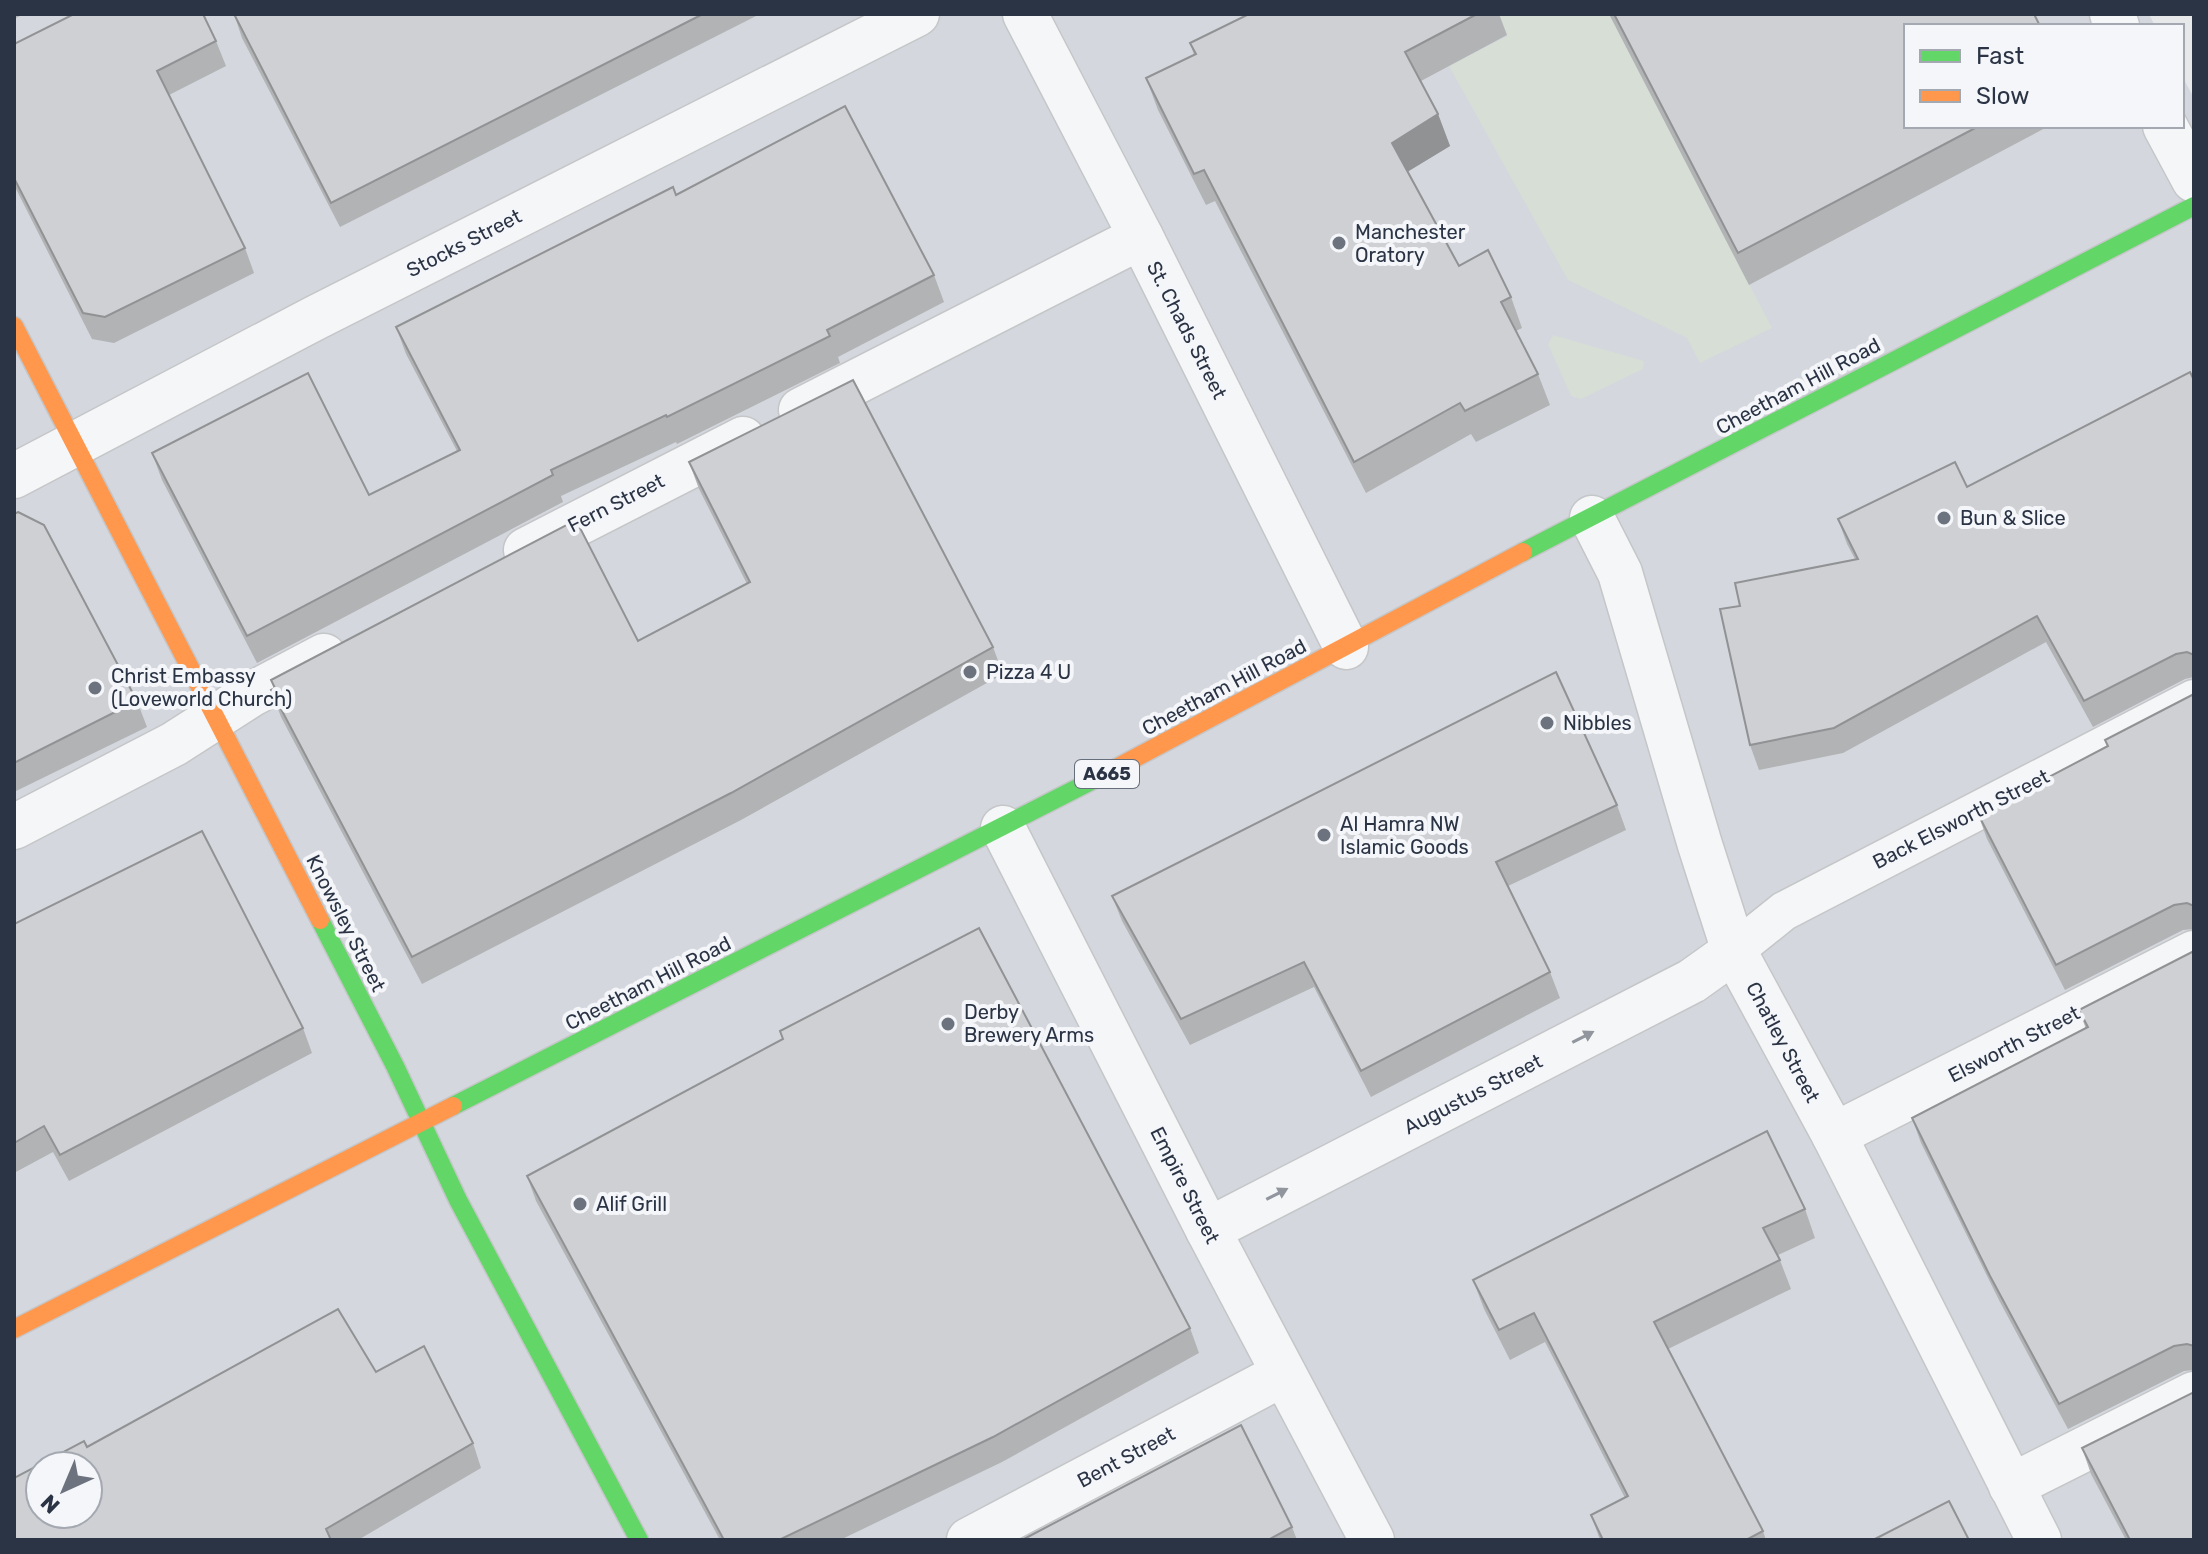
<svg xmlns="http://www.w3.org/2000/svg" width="2208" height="1554" font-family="Rubik,sans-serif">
	<rect width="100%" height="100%" fill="#e6e8ea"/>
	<!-- built -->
	<path fill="#d4d7dd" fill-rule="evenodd" d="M 14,14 L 2149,14 L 2155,26 L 1906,26 L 1906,126 L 2182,126 L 2182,76 L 2194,98 L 2194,1540 L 14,1540 ZM 40,1466 L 88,1466 L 88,1514 L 40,1514 Z"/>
	<!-- green -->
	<g fill="#d6ded6">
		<polygon points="1496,14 1609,14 1772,328 1700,363 1687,338 1568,280 1449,66 1507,36"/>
		<polygon points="1553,335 1644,361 1643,369 1581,399 1571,396 1548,344"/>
	</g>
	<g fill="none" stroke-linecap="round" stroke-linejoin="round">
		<!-- lane casing -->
		<g stroke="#c4c6c8" stroke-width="41">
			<polyline id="lane" points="1734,951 1784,911 2194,699"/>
		</g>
		<!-- street casing -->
		<g stroke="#c4c6c8" stroke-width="47">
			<g id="street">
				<polyline points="1025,14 1141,237 1346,647"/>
				<polyline points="2112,14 2117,26"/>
				<polyline points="2165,126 2194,180"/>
				<polyline points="801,410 1141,237"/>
				<polyline points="14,476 315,318 917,14"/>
				<polyline points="1592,518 1620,573 1700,845 1734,951 1834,1135 2039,1540"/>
				<polyline points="526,550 743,439"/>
				<polyline points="14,827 174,744 252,694 324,656"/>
				<polyline points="1003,828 1208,1230 1372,1540"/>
				<polyline points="1834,1135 2194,953"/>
				<polyline points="1208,1230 1692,981 1734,951"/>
				<polyline points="2011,1486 2194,1394"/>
				<polyline points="969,1540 1283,1374"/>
			</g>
		</g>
		<!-- fast casing -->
		<g stroke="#c4c6c8" stroke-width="21">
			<g id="fast">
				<polyline points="1523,552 2194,206"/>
				<polyline points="320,920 395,1066 458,1200 639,1540"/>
				<polyline points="453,1106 1105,774"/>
			</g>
		</g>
		<!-- slow casing -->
		<g stroke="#c4c6c8" stroke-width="21">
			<g id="slow">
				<polyline points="14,326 320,920"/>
				<polyline points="1105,774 1523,552"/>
				<polyline points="14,1329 453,1106"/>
			</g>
		</g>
		<!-- lane -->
		<use href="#lane" stroke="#f5f6f7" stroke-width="38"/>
		<!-- street -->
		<use href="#street" stroke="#f5f6f7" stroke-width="44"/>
		<!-- fast -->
		<use href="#fast" stroke="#63d668" stroke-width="18"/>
		<!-- slow -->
		<use href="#slow" stroke="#ff974d" stroke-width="18"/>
	</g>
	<!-- wall -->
	<g fill="#b1b3b5">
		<polygon points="14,14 24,14 14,19"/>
		<polygon points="234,14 760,14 340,227 242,38"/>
		<polygon points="1249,14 1499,14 1507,35 1421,81 1438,114 1450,146 1408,171 1459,266 1511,297 1522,328 1516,331 1538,374 1550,405 1476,442 1471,434 1366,493 1215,201 1206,205 1158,110 1146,78 1194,55 1190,43"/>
		<polygon points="1609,14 2034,14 1906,126 2049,126 1749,285"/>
		<polygon points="216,41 226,66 169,95 245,248 254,273 114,343 92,339 14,185 14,44"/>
		<polygon points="676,195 934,275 944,302 838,357 840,363 677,444 676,442 561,496 563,502 257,663 162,480 152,453 369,495 457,451 406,354 396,327"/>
		<polygon points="2194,380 2194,677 2185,679 2093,727 2046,642 1843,753 1759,770 1750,745 1740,606 1855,559 1847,544 1838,519 1967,487"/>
		<polygon points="689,462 993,647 1003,674 741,820 422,984 281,717 271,690 274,689 271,680 638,641 747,584 699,489"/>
		<polygon points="14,514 137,701 147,727 14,792"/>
		<polygon points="2194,694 2194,929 2183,930 2065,990 1987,839 1978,814 2107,746 2105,740"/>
		<polygon points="1617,805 1626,830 1508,886 1550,972 1560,998 1371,1097 1314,987 1190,1045 1122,921 1112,896"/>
		<polygon points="14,924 303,1028 312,1053 69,1181 53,1152 14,1173"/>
		<polygon points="2194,951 2194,1370 2184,1371 2068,1429 2000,1302 1921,1143 1912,1118 2086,1029 2079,1010"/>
		<polygon points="527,1176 1190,1328 1199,1353 1002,1462 840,1540 720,1540 536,1201"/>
		<polygon points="1805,1209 1815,1238 1778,1255 1791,1289 1668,1349 1763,1531 1766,1540 1603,1540 1625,1498 1545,1342 1510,1360 1484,1309 1473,1280"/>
		<polygon points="376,1372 473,1443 481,1468 358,1540 14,1540 87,1447"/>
		<polygon points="2082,1448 2194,1540 2126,1540 2091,1474"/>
		<polygon points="1591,1515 1603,1540 1600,1540"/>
		<polygon points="1292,1527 1297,1540 1022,1540"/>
	</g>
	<!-- shaded-wall -->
	<polygon fill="#909294" points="1438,114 1450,146 1404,174 1392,143"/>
	<!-- building -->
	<g fill="#ced0d3" stroke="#909294" stroke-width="2" fill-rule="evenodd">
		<polygon points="74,14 203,14 216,41 157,71 245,248 105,317 83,313 14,178 14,44"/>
		<polygon points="234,14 703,14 331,203"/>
		<polygon points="1249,14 1477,14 1405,52 1438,114 1392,143 1459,266 1488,250 1511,297 1501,302 1538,374 1465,411 1460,403 1354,462 1204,170 1194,174 1146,78 1196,54 1190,43"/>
		<polygon points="1614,14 2034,14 2040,26 1906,26 1906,126 1979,126 1738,253"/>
		<polygon points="845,106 934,275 827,330 830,336 667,417 666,415 551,470 553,475 247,636 152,453 308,373 369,495 460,450 396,327 673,187 676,195"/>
		<polygon points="2190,372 2194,380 2194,655 2187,652 2176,654 2084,701 2037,616 1834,728 1750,745 1720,609 1740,606 1735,583 1858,559 1838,519 1955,462 1967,487"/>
		<polygon points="853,380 993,647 731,793 412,957 271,690 275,688 271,680 576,520 638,641 750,582 689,462"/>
		<polygon points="18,512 44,525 137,701 14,763 14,514"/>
		<polygon points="1556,672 1617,805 1496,862 1550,972 1361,1071 1304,962 1181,1019 1112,896"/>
		<polygon points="2194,694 2194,906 2187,903 2174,905 2056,965 1978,814 2108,746 2105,740"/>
		<polygon points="202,831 303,1028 60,1155 44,1126 14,1143 14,924"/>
		<polygon points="979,928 1190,1328 993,1437 779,1540 724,1540 527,1176 783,1039 780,1031"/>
		<polygon points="2194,951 2194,1346 2187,1344 2174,1346 2059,1404 1990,1276 1912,1118 2088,1027 2079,1010"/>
		<polygon points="1767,1131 1805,1209 1763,1228 1780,1260 1654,1322 1763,1531 1746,1540 1603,1540 1591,1515 1628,1496 1534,1313 1499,1330 1473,1280"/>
		<path d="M 338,1309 L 376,1372 L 424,1346 L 473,1443 L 326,1529 L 331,1540 L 14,1540 L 14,1478 L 84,1441 L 87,1447 ZM 40,1466 L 88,1466 L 88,1514 L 40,1514 Z"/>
		<polygon points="2194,1392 2194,1540 2130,1540 2082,1448"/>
		<polygon points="1241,1425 1292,1527 1268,1540 1022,1540"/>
		<polygon points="1949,1501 1969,1540 1873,1540"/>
	</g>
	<!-- one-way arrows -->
	<defs><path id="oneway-solid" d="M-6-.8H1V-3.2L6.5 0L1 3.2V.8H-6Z" transform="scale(2)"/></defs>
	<g fill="#90959e">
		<use href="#oneway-solid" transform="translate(1583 1037) rotate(-27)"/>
		<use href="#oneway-solid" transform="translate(1277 1194) rotate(-27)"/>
	</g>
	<!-- markers -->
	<g fill="#6c737f" stroke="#f4f6f9" stroke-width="3">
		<circle cx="1339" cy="243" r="8"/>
		<circle cx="1944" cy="518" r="8"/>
		<circle cx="970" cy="672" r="8"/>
		<circle cx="95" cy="688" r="8"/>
		<circle cx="1547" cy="723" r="8"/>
		<circle cx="1324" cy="835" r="8"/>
		<circle cx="948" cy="1024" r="8"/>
		<circle cx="580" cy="1204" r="8"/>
	</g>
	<g text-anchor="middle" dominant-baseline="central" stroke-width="8" stroke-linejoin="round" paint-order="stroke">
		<!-- shield labels -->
		<rect fill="#f4f6f9" stroke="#676e7b" stroke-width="2" x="1075" y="760" width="64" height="28" rx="6"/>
		<g font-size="18" font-weight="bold" fill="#2b3445">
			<text x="1107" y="774">A665</text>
		</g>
		<!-- poi labels -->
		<g font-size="20" fill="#2b3445" stroke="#f4f6f9" text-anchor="start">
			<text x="1355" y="232">Manchester<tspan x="1355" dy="23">Oratory</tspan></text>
			<text x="1960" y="518">Bun &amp; Slice</text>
			<text x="986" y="672">Pizza 4 U</text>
			<text x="111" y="676">Christ Embassy<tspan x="111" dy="23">(Loveworld Church)</tspan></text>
			<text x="1563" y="723">Nibbles</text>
			<text x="1340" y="824">Al Hamra NW<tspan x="1340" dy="23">Islamic Goods</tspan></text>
			<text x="964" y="1012">Derby<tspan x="964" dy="23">Brewery Arms</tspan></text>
			<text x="596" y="1204">Alif Grill</text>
		</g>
		<!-- street labels -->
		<g font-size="20" fill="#2b3445" stroke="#f4f6f9">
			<text transform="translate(464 243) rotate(-27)">Stocks Street</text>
			<text transform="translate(1187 330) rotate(63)">St. Chads Street</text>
			<text transform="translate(1798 386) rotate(-28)">Cheetham Hill Road</text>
			<text transform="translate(616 503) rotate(-27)">Fern Street</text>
			<text transform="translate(1224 687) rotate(-28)">Cheetham Hill Road</text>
			<text transform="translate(1961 819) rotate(-27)">Back Elsworth Street</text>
			<text transform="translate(346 923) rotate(63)">Knowsley Street</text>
			<text transform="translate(648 983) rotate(-27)">Cheetham Hill Road</text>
			<text transform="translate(1783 1042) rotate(62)">Chatley Street</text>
			<text transform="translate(2014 1044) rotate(-27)">Elsworth Street</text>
			<text transform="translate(1473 1094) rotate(-27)">Augustus Street</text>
			<text transform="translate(1185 1185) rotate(63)">Empire Street</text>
			<text transform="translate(1126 1457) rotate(-28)">Bent Street</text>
		</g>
	</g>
	<!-- border -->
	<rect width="2208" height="1554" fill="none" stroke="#2b3445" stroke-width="32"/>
	<!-- legend -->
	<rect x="1904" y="24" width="280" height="104" fill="#f4f6f9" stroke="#a4a8b1" stroke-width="2"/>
	<rect x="1920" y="50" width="40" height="12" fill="#63d668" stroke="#a4a8b1" stroke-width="2"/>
	<text x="1976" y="64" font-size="24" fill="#2b3445">Fast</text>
	<rect x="1920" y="90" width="40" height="12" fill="#ff974d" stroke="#a4a8b1" stroke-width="2"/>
	<text x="1976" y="104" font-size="24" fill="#2b3445">Slow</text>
	<!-- north arrow -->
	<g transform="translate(64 1490) rotate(224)"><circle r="38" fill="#f4f6f9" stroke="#a4a8b1" stroke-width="2"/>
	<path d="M0-6L14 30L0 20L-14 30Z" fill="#6c737f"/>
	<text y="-12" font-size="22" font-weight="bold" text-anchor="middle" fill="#2b3445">N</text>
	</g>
</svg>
